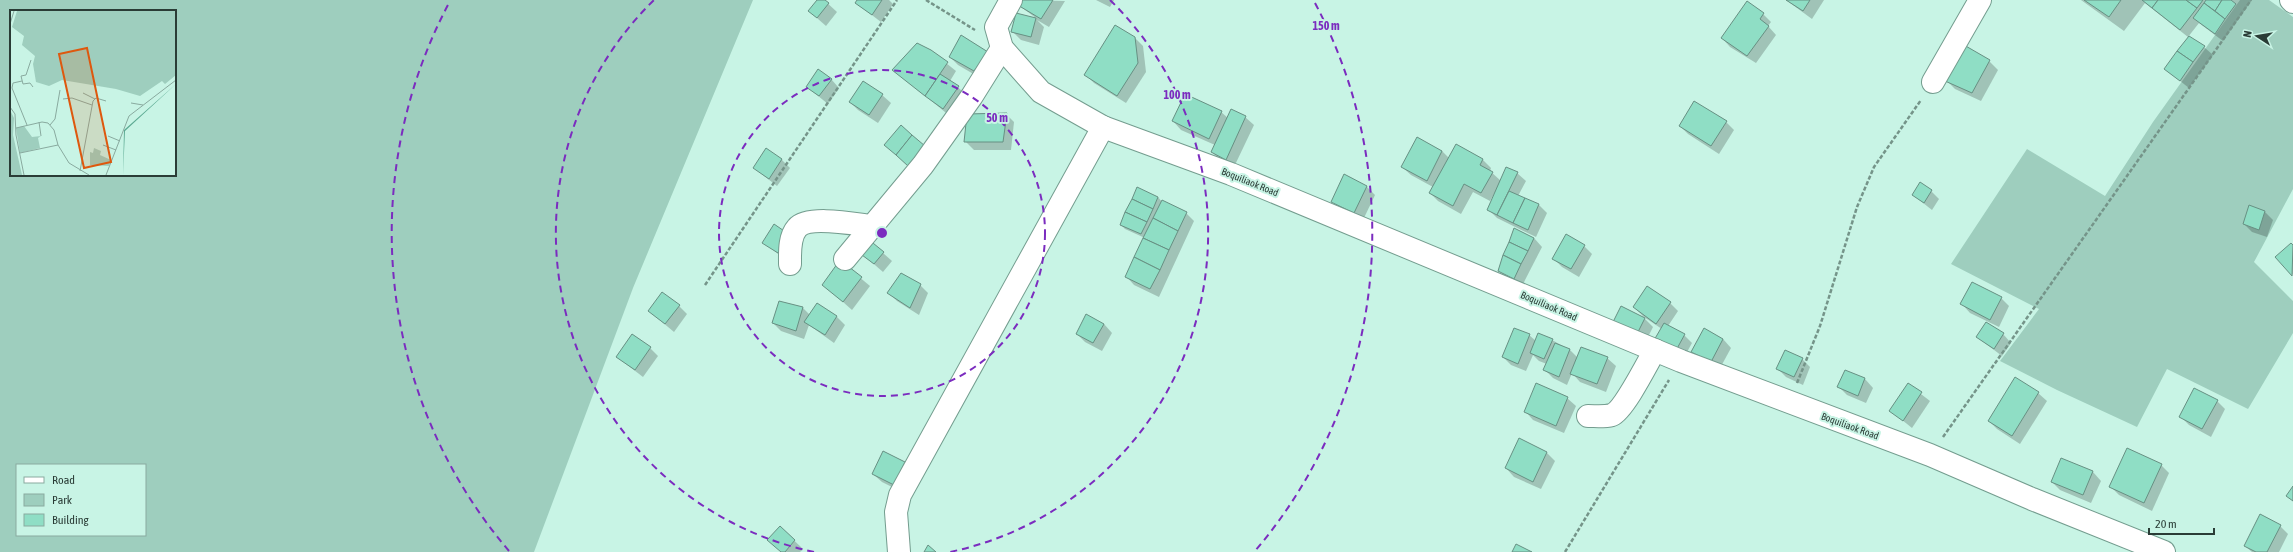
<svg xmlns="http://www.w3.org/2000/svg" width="2293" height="552" font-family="'Asap Condensed',sans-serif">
	<rect width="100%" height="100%" fill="#c8f4e5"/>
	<!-- green -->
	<g fill="#9ecebe" fill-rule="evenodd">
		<path d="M 0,0 L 753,0 L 633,288 L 534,552 L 0,552 ZM 11,11 L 175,11 L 175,175 L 11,175 ZM 17,465 L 145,465 L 145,535 L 17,535 Z"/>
		<polygon points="2240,0 2269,0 2293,17 2293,189 2254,262 2293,301 2293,333 2248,409 2167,369 2137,427 2057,390 2000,361 2039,309 1951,264 2027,149 2105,196 2153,122"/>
	</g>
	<!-- shadow -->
	<g fill="#0003">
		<polygon points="818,0 824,0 837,12 826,26 809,11"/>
		<polygon points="859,0 889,0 893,4 881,22 856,3"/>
		<polygon points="1020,0 1065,1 1049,27 1037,20 1044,27 1039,45 1021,40 1013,32 1036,18 1017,4"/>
		<polygon points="1096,0 1114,0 1110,7"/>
		<polygon points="1786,0 1824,0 1812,19"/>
		<polygon points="2081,0 2252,0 2223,41 2199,23 2188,37 2145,3 2124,31"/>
		<polygon points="1763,14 1771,22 1768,26 1776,35 1756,63 1730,47 1722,38"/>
		<polygon points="1135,38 1143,46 1146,72 1126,103 1094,83 1086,75"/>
		<polygon points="2189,38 2204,47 2213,55 2189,88 2165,69"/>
		<polygon points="1964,47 1989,61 1998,70 1981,101 1955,89 1947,81"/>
		<polygon points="931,51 956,71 950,81 967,95 951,117 894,70"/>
		<polygon points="988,52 982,79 958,65 950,57"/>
		<polygon points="831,79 839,88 828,104 807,87"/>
		<polygon points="863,82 882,95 891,103 878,123 858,110 850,102"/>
		<polygon points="1221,112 1228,118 1245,117 1254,125 1234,167 1220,160 1212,152 1215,145 1181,130 1173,121"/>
		<polygon points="1006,114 1014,122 1011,150 974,150 966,142"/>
		<polygon points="1726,122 1734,130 1719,154 1688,134 1680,126"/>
		<polygon points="1417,139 1442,151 1449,158 1456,145 1483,160 1491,168 1490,171 1501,181 1517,173 1526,181 1518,196 1539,205 1547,213 1536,237 1497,218 1489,210 1496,192 1495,192 1490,201 1473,192 1461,214 1438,201 1430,193 1433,187 1411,175 1402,167"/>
		<polygon points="781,159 790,168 777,186 754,168"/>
		<polygon points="1366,186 1375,195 1363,220 1340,210 1332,201"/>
		<polygon points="1931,191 1939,199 1932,210 1913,195"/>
		<polygon points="1158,197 1162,202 1186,213 1194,221 1159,297 1134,285 1126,276 1145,238 1125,229 1121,225"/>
		<polygon points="2250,207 2265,212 2273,220 2267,237 2252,232 2244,224"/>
		<polygon points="789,235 786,260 763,242"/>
		<polygon points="1534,238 1542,247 1522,286 1508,279 1499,271"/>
		<polygon points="2291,244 2293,246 2293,275 2277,257"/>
		<polygon points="1584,246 1592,254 1579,277 1562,267 1554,259"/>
		<polygon points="860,252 883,253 892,261 883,272"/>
		<polygon points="840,261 870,286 852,310 824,285"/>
		<polygon points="920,285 928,293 919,315 897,301 888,292"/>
		<polygon points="2001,298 2009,306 1999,327 1970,313 1962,304"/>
		<polygon points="780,302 803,308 810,315 817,304 837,317 845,325 834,343 809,325 804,339 781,331 773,323"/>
		<polygon points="1670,303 1678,311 1668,326 1684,335 1692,343 1682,361 1662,329 1644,317 1634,307"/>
		<polygon points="679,306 687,314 674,332 649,311"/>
		<polygon points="1622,307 1645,319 1653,327 1644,345"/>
		<polygon points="1104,324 1112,333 1102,351 1085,342 1077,334"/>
		<polygon points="2003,334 2011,343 2002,356 1977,337"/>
		<polygon points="1529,335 1536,341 1552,340 1570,350 1578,358 1607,358 1616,366 1606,392 1580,382 1572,373 1567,385 1553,378 1545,370 1547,364 1539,361 1533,355 1526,371 1511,365 1503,357"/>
		<polygon points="1723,339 1731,348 1719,370 1700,360 1692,352"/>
		<polygon points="650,348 658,356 643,377 617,357"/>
		<polygon points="1802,359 1810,367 1803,385 1786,377 1778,369"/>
		<polygon points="1845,371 1865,379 1873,388 1866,403 1847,395 1839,387"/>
		<polygon points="1908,384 1930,401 1912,428 1891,411"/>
		<polygon points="2038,393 2047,401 2020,444 1997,429 1989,421"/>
		<polygon points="1567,398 1576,406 1564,433 1533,420 1525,411"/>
		<polygon points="2217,401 2225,409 2211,437 2189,425 2181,417"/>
		<polygon points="1546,452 1555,461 1541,489 1514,477 1506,468"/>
		<polygon points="2061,459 2093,472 2101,481 2091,503 2060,490 2052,482"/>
		<polygon points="904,463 912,471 902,492 882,482 873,474"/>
		<polygon points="2161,465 2169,473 2152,511 2119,495 2110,486"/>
		<polygon points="2280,526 2288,534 2279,552 2252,552 2245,546"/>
		<polygon points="780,527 803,549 800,552 781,552"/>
	</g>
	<!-- building -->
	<g fill="#8fdec5" stroke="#679083">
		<polygon points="817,0 825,0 829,3 817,18 808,11"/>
		<polygon points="857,0 882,0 872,15 855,3"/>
		<polygon points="1018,0 1053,0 1041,19 1016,4"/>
		<polygon points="1786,0 1810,0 1803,11"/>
		<polygon points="2084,0 2121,0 2109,17"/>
		<polygon points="2142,0 2158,0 2152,8"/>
		<polygon points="2158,0 2186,0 2197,8 2180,30 2152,8"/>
		<polygon points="2186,0 2203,0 2197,8"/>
		<polygon points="2206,0 2222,0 2215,11 2204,3"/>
		<polygon points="2222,0 2231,0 2236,4 2225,19 2215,11"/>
		<polygon points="1747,1 1764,13 1760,19 1769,26 1747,56 1721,38"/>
		<polygon points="2204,3 2225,19 2215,34 2193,18"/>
		<polygon points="1016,13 1036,18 1031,37 1011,32"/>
		<polygon points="1115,25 1135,37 1138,63 1117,96 1084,75"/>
		<polygon points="961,35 988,52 974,71 949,57"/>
		<polygon points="2189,36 2205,46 2193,62 2177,51"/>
		<polygon points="917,43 931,50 948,62 925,96 892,70"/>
		<polygon points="1964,45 1990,60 1972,93 1945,81"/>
		<polygon points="2177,51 2193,62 2180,81 2164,69"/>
		<polygon points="818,69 832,79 819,96 806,87"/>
		<polygon points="940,74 959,86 943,109 925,96"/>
		<polygon points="863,81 883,94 869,115 849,102"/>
		<polygon points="1185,94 1222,111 1209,139 1172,121"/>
		<polygon points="1694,101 1727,121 1711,146 1679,126"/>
		<polygon points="1231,109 1246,116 1226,160 1211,152"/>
		<polygon points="1007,113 1003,142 964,142 967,114"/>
		<polygon points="901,125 912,135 896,155 884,145"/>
		<polygon points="912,135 925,146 908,166 896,155"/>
		<polygon points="1417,137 1442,151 1427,181 1401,167"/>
		<polygon points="1456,144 1483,159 1480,165 1493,172 1481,193 1464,184 1453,206 1429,193"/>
		<polygon points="766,148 782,159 769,179 753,168"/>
		<polygon points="1506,167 1518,172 1497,215 1487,210"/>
		<polygon points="1344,174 1367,186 1354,213 1331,202"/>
		<polygon points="1920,182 1932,190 1924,203 1912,195"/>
		<polygon points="1137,187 1158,197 1153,209 1132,199"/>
		<polygon points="1509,191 1525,198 1513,223 1497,215"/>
		<polygon points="1525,198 1539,204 1528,230 1513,223"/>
		<polygon points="1132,199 1153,209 1147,222 1125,212"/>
		<polygon points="1162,200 1187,212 1178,231 1153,218"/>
		<polygon points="2249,205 2265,211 2259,230 2243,224"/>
		<polygon points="1125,212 1147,222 1141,234 1120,225"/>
		<polygon points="1153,218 1178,231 1169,250 1143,238"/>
		<polygon points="774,224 790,235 778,253 762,243"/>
		<polygon points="1514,228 1534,238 1528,251 1509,242"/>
		<polygon points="1566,234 1585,245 1571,269 1552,259"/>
		<polygon points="1143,238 1169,250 1160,270 1134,257"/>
		<polygon points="868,239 884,252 874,264 858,252"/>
		<polygon points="1509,242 1528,251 1521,264 1503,255"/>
		<polygon points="2291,243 2293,245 2292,276 2275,257"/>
		<polygon points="1503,255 1521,264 1514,279 1498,271"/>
		<polygon points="1134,257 1160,270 1150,289 1125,277"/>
		<polygon points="840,260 862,277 843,302 822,285"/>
		<polygon points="901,273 921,284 910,308 887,293"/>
		<polygon points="1972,282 2002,297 1990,320 1960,304"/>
		<polygon points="1647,286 1671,302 1656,324 1633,307"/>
		<polygon points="662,292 680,305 665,324 648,311"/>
		<polygon points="779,301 803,307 796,331 772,323"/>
		<polygon points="817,303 837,316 825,335 804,322"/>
		<polygon points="1621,306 1645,318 1635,338 1611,326"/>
		<polygon points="1086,314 1104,324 1093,343 1076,334"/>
		<polygon points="1986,322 2004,333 1994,349 1976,337"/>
		<polygon points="1664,323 1685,334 1674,354 1653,342"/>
		<polygon points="1514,328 1530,334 1518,364 1502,357"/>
		<polygon points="1704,328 1723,339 1711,362 1691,352"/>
		<polygon points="1538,333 1553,339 1544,359 1530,353"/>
		<polygon points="632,334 651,347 635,370 616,357"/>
		<polygon points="1555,343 1570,349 1559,377 1543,370"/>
		<polygon points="1581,347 1608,357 1597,384 1570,374"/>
		<polygon points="1785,350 1803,358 1794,377 1776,369"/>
		<polygon points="1845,370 1865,378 1858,396 1837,387"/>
		<polygon points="2015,377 2039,392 2012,436 1988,421"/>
		<polygon points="1536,383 1568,397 1556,426 1524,412"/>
		<polygon points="1908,383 1922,392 1903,421 1889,411"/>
		<polygon points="2194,388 2218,400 2202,429 2179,417"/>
		<polygon points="1519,438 1547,452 1533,482 1505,468"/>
		<polygon points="2127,448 2162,464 2144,503 2109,487"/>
		<polygon points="883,451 905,462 894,485 872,474"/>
		<polygon points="2061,458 2093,471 2083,495 2051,482"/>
		<polygon points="2293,486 2293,501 2286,496"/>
		<polygon points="2260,514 2281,525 2267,552 2256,552 2244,546"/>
		<polygon points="780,526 795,540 785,552 781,552 767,540"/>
		<polygon points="1516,544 1532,552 1512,552"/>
		<polygon points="928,545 936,552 924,552"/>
	</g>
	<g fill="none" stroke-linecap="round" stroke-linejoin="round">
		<!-- minor casing -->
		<g stroke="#749d8f" stroke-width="24">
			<g id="minor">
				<polyline points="1011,0 996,27 1002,48 1041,92 1103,127 1231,174 1681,361 1930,455 2032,499 2164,552"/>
				<polyline points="2291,0 2293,2"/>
				<polyline points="1933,82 1980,0"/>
				<polyline points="845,259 923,165 972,96 1002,48"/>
				<path d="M 790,264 C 790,253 789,237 797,228 C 808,215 855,224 872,226"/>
				<path d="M 1588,416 C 1596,416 1604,417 1612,415 C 1624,410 1648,362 1655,350"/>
				<polyline points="899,552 896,512 900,495 1103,127"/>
			</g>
		</g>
		<!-- path -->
		<g stroke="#759489" stroke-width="2.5" stroke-dasharray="4 2" stroke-linecap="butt">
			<polyline points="926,0 975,30"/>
			<polyline points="705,285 897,0"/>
			<polyline points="1797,383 1820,326 1857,207 1874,167 1921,100"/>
			<polyline points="1943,437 2251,0"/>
			<polyline points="1565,552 1669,380"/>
		</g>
		<!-- minor -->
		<use href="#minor" stroke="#fff" stroke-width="22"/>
	</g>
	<!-- distance rings -->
	<g fill="none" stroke="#7b2cbf" stroke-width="2" stroke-dasharray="7 5">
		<circle cx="882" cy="233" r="163"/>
		<path d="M814 552A326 326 0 0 1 654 0M1110 0A326 326 0 0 1 950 552"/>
		<path d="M509 551A490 490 0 0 1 449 3M1315 3A490 490 0 0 1 1255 551"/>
	</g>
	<g text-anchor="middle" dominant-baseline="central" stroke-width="4" stroke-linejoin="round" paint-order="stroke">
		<!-- street labels -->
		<g font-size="10" fill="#2a3c36" stroke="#c8f4e5">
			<text transform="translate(1250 182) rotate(22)">Boquiliaok Road</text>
			<text transform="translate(1549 306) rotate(23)">Boquiliaok Road</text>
			<text transform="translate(1850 426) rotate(20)">Boquiliaok Road</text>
		</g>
	</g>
	<!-- overview -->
	<g transform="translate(10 10)">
		<rect width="166" height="166" fill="#c8f4e5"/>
		<path d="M 7,1 L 166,1 L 166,65 L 155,74 L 152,71 L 130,86 L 106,79 L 52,70 L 39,76 L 26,72 L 23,54 L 25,46 L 12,35 L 14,26 L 2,17 ZM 0,100 L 4,108 L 3,125 L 12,165 L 0,165 ZM 14,116 L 22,127 L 31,126 L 28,128 L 30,138 L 10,143 L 6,118 ZM 84,138 L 91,141 L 90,145 L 101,150 L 99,156 L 80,155 L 80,142 L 83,143 Z" fill="#9ecebe"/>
		<path d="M 166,74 L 115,121 L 113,165 L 114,120 Z" fill="#5daa93"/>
		<path fill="none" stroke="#89aa9f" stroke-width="1" d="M 0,14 L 4,1M 21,50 L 16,65 L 11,66 L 13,74 L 20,73 L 23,77M 12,71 L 3,73 L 2,78 L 17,115M 73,83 L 85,89M 53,89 L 62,88 L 82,95M 121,93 L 133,95M 0,97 L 5,104 L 6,125 L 14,165M 29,112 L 31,126M 40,115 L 45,109 L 50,80M 6,118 L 32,112 L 38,113 L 44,120 L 48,135 L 59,153 L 79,165M 98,126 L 110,131M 93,135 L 106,140M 10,143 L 48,135M 70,161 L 83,91 L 86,88 L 96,91M 96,165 L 119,106 L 166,70"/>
		<path fill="#de580e" fill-opacity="0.15" stroke="#de580e" stroke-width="2" d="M 77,38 L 101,152 L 74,158 L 49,44 Z"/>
		<rect width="166" height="166" fill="none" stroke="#2a3c36" stroke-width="2"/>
	</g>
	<circle cx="882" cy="233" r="6" fill="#7b2cbf" stroke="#c8f4e5" stroke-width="2"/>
	<g font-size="12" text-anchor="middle" font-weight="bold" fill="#7b2cbf" stroke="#c8f4e5" stroke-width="4" stroke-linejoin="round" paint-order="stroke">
		<text x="1326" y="30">150 m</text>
		<text x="1177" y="99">100 m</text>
		<text x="997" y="122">50 m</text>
	</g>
	<!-- legend -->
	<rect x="16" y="464" width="130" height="72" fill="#c8f4e5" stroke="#89aa9f"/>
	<rect x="24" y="477" width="20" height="6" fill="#ffffff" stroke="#89aa9f"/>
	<text x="52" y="484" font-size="12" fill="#2a3c36">Road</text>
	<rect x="24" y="494" width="20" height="12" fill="#9ecebe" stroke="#89aa9f"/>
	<text x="52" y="504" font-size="12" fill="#2a3c36">Park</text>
	<rect x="24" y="514" width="20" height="12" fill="#8fdec5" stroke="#89aa9f"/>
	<text x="52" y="524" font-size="12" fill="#2a3c36">Building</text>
	<!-- north arrow -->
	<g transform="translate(2257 36) rotate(282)" stroke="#c8f4e5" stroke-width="3" paint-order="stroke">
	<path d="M0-3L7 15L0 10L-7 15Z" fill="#2a3c36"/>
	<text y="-6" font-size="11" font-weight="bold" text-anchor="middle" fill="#2a3c36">N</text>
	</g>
	<!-- scale -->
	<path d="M2149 528v6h65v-6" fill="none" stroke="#2a3c36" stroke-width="2"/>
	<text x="2155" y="528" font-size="12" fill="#2a3c36" stroke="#c8f4e5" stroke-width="3" paint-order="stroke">20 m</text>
</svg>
